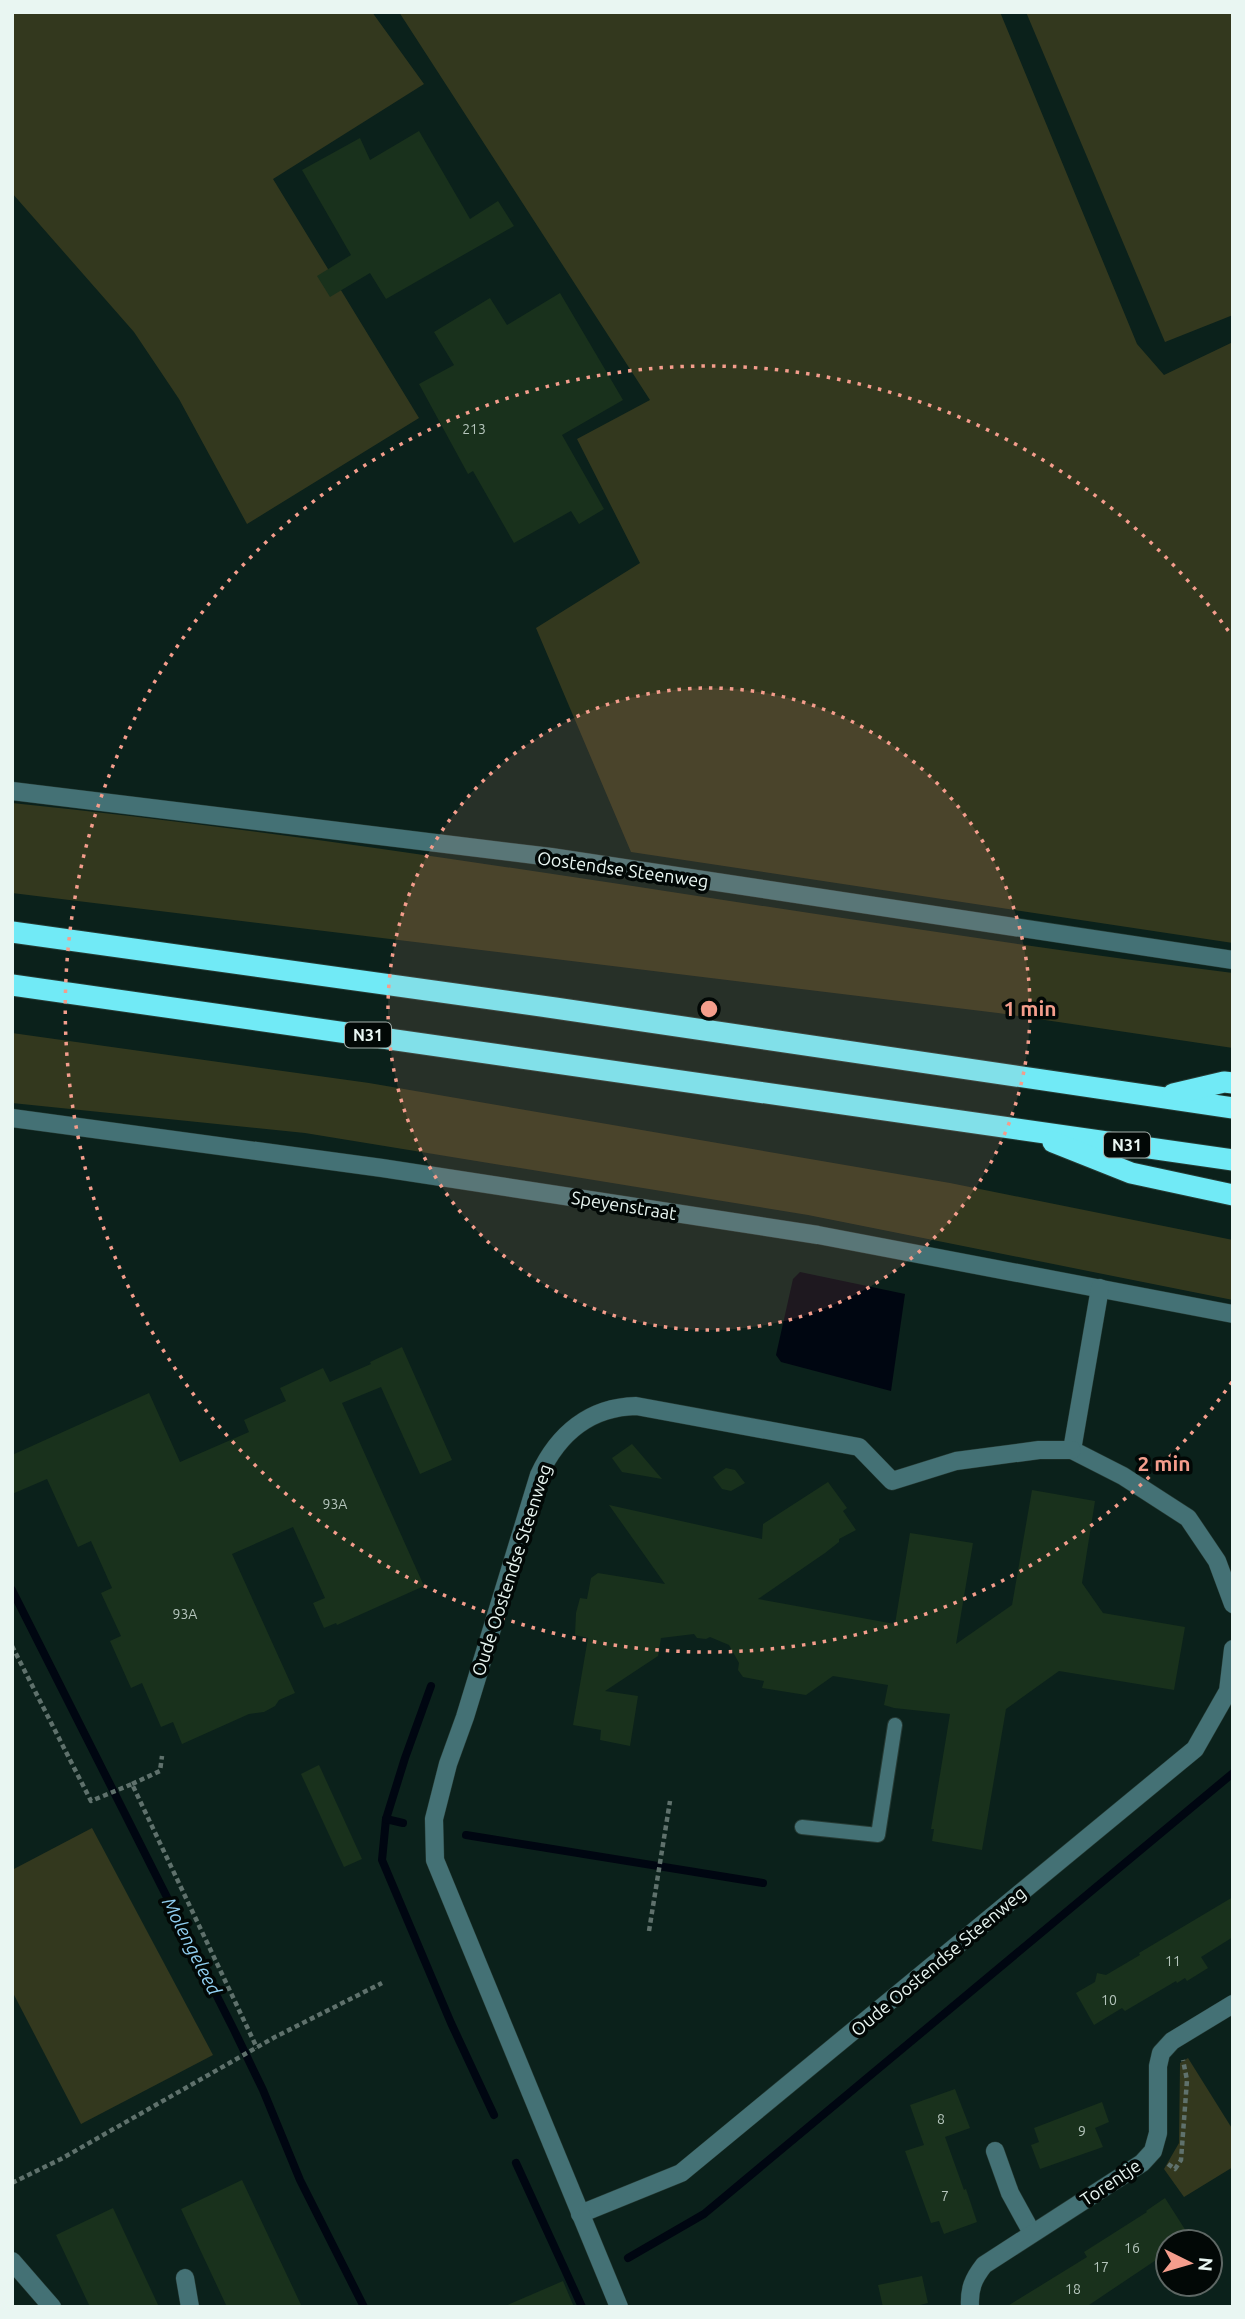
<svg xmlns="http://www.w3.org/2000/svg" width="1245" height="2319" font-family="Ubuntu,sans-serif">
	<rect width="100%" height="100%" fill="#0b211b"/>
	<!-- green -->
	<g fill="#33381e">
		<polygon points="12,12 372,12 424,84 273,179 419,418 247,524 179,399 134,332 12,193"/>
		<polygon points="399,12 1000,12 1137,344 1164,375 1233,342 1233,943 631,852 536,628 640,563 577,439 650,400"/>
		<polygon points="1026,12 1233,12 1233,315 1165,342"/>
		<path d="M 12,803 C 421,845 825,922 1233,973 L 1233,1048 L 998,1013 L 12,893 Z"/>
		<polygon points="12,1033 369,1083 950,1183 1233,1240 1233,1300 808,1215 305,1133 12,1103"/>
		<polygon points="92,1828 213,2055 81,2124 12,1991 12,1870"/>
		<polygon points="1188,2058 1233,2130 1233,2167 1184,2197 1164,2169 1179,2143 1180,2063"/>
	</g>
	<!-- water -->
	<polygon fill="#000611" points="800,1272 905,1294 891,1391 781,1362 776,1355 793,1279"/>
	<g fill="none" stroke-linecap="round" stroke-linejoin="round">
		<!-- stream -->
		<g stroke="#000611" stroke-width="8">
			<polyline points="12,1590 234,2030 263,2090 300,2180 364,2307"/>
			<polyline points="386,1819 382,1860 451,2023 494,2115"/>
			<polyline points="403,1823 386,1819 405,1758 431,1686"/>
			<polyline points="466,1835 763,1883"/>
			<polyline points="516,2163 582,2307"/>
			<polyline points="628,2258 704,2214 1233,1773"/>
		</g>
	</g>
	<!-- building -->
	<g fill="#19311c">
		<polygon points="419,131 470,219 498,201 514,226 386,299 370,273 330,297 317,276 351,255 302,170 360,138 370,160"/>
		<polygon points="560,293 623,400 562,435 604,509 579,524 571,511 514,543 473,471 468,474 419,384 454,365 434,332 490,298 507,325"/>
		<polygon points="402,1347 452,1460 420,1474 381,1387 342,1403 424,1586 337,1625 336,1623 324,1628 313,1603 325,1598 293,1527 232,1554 295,1693 279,1700 275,1706 264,1712 249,1714 182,1744 173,1722 161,1727 142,1683 131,1688 110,1641 121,1636 101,1593 112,1588 91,1541 78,1547 47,1479 12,1494 12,1455 149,1393 180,1462 249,1432 244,1420 286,1401 280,1388 323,1368 330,1382 332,1381 371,1364 370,1362"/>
		<polygon points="632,1444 662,1479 622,1472 612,1458"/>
		<polygon points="726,1468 735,1470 745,1483 731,1491 722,1489 713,1477"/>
		<polygon points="828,1482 847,1508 843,1511 856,1530 839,1539 839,1542 825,1553 758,1599 895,1624 910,1533 973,1543 956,1644 1012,1605 1032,1490 1095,1501 1082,1583 1103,1613 1185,1627 1174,1690 1059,1671 1006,1709 982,1850 932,1841 934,1829 931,1829 950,1714 894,1708 884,1705 888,1685 833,1676 806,1695 762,1688 764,1681 743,1677 738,1670 739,1663 729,1645 710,1637 706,1639 697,1638 694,1634 661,1638 658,1656 605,1691 638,1696 630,1746 600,1740 601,1730 573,1725 588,1638 575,1635 576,1613 580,1598 587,1599 591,1578 598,1573 665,1584 609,1505 762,1539 763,1524"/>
		<polygon points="319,1765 362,1859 344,1867 301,1774"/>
		<polygon points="1233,1897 1233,1937 1201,1957 1208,1968 1187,1981 1185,1978 1177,1983 1176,1981 1125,2011 1122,2008 1094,2025 1076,1993 1095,1982 1097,1973 1106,1975 1140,1955 1139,1953"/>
		<polygon points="955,2089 970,2128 945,2137 964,2190 966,2189 977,2222 944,2234 939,2221 931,2223 905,2151 924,2145 910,2105"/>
		<polygon points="1102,2102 1109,2122 1095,2128 1103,2147 1040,2169 1031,2145 1039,2142 1034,2128"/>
		<polygon points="242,2180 302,2307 227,2307 181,2209"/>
		<polygon points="1165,2198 1193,2242 1168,2242 1168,2252 1086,2307 1006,2307 1087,2257 1084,2252 1147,2212 1146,2211"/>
		<polygon points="113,2208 159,2307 90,2307 56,2235"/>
		<polygon points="922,2276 928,2303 912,2307 883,2307 878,2285"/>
		<polygon points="563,2281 574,2307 503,2307"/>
	</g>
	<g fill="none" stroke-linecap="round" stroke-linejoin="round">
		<!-- lane casing -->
		<g stroke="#263b35" stroke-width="16">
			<polyline id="lane" points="802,1827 878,1835 895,1725"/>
		</g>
		<!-- street casing -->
		<g stroke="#263b35" stroke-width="19">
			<g id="street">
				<polyline points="12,791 551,857 1233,960"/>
				<polyline points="12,1118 382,1168 818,1235 1233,1314"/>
				<polyline points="1100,1288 1072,1450 1123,1476 1188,1518 1217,1561 1233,1604"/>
				<polyline points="995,2151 1010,2193 1032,2233"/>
				<polyline points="580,2214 681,2173 1195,1749 1228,1691 1233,1649"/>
				<polyline points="12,2261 52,2307"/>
				<polyline points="185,2278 190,2307"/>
				<path d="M 619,2307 L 435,1860 L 434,1819 L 448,1764 L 465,1717 L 539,1475 C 558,1434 590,1407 636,1406 L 859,1447 L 892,1481 L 956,1461 L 1039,1450 L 1072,1450"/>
				<path d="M 970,2307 C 969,2289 973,2279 984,2265 L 1142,2163 L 1153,2151 L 1158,2133 L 1158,2066 L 1161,2053 L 1172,2041 L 1233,2004"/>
			</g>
		</g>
		<!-- highway casing -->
		<g stroke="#263b35" stroke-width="23">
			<g id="highway">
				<polyline points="12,932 555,1008 1233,1108"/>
				<polyline points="12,985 1233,1160"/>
				<polyline points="1173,1094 1224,1082 1233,1083"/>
				<polyline points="1053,1142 1131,1173 1233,1195"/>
			</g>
		</g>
		<!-- path -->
		<g stroke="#5f716c" stroke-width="4.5" stroke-dasharray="5 3.5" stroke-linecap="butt">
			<polyline points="12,1646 91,1801 132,1784 257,2048"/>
			<polyline points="132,1784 160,1771 162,1756"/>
			<polyline points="649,1931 670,1801"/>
			<polyline points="1168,2164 1175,2169 1181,2160 1187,2080 1183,2060"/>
			<polyline points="12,2183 61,2159 275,2037 382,1983"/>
		</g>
		<!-- lane -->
		<use href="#lane" stroke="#447175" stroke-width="14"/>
		<!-- street -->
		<use href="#street" stroke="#447175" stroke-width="18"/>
		<!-- highway -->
		<use href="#highway" stroke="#71eaf6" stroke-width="21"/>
	</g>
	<!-- distance rings -->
	<circle cx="709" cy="1009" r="321" fill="#f49d8c" fill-opacity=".12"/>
	<g fill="none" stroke="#f49d8c" stroke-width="3.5" stroke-dasharray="3.5 7">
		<circle cx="709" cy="1009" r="321"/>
		<path d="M1232 1382A643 643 0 1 1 1232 636"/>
	</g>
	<g text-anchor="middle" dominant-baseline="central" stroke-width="7" stroke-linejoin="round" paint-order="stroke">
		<!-- number labels -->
		<g font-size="14" fill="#b5c5bc">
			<text x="474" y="429">213</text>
			<text x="335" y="1504">93A</text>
			<text x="185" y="1614">93A</text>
			<text x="1173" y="1961">11</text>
			<text x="1109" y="2000">10</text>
			<text x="941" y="2119">8</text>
			<text x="1082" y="2131">9</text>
			<text x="945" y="2196">7</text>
			<text x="1132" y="2248">16</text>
			<text x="1101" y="2267">17</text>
			<text x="1073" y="2289">18</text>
		</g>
		<!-- shield labels -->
		<g fill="#020806" stroke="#a4afab" stroke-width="2">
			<rect x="345" y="1022.5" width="46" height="25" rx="5"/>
			<rect x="1104" y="1132.5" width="46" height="25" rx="5"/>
		</g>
		<g font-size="16" font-weight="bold" fill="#e9f6f2">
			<text x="368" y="1035">N31</text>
			<text x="1127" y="1145">N31</text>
		</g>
		<!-- street labels -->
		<g font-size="18" fill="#e9f6f2" stroke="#020806">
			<text transform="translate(623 869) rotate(8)">Oostendse Steenweg</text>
			<text transform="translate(624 1205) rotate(9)">Speyenstraat</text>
			<text transform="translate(511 1570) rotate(-72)">Oude Oostendse Steenweg</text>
			<text transform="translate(938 1961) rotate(-40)">Oude Oostendse Steenweg</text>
			<text transform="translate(1110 2182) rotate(-34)">Torentje</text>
		</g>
		<!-- water labels -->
		<g font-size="19" font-style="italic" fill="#91cff1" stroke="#020806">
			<text transform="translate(192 1946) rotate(63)">Molengeleed</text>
		</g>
	</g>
	<circle cx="709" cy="1009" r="10" fill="#f49d8c" stroke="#020806" stroke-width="3.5"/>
	<g font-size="21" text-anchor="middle" font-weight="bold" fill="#f49d8c" stroke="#020806" stroke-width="7" stroke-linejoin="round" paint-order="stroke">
		<text x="1030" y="1016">1 min</text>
		<text x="1164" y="1471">2 min</text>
	</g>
	<!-- border -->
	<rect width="1245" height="2319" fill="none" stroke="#e9f6f2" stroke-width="28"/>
	<!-- north arrow -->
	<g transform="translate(1189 2263) rotate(95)"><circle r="33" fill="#020806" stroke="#5e6764" stroke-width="2"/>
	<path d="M0-5L12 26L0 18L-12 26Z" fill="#f49d8c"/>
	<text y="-10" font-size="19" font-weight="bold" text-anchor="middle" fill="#e9f6f2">N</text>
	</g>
</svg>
